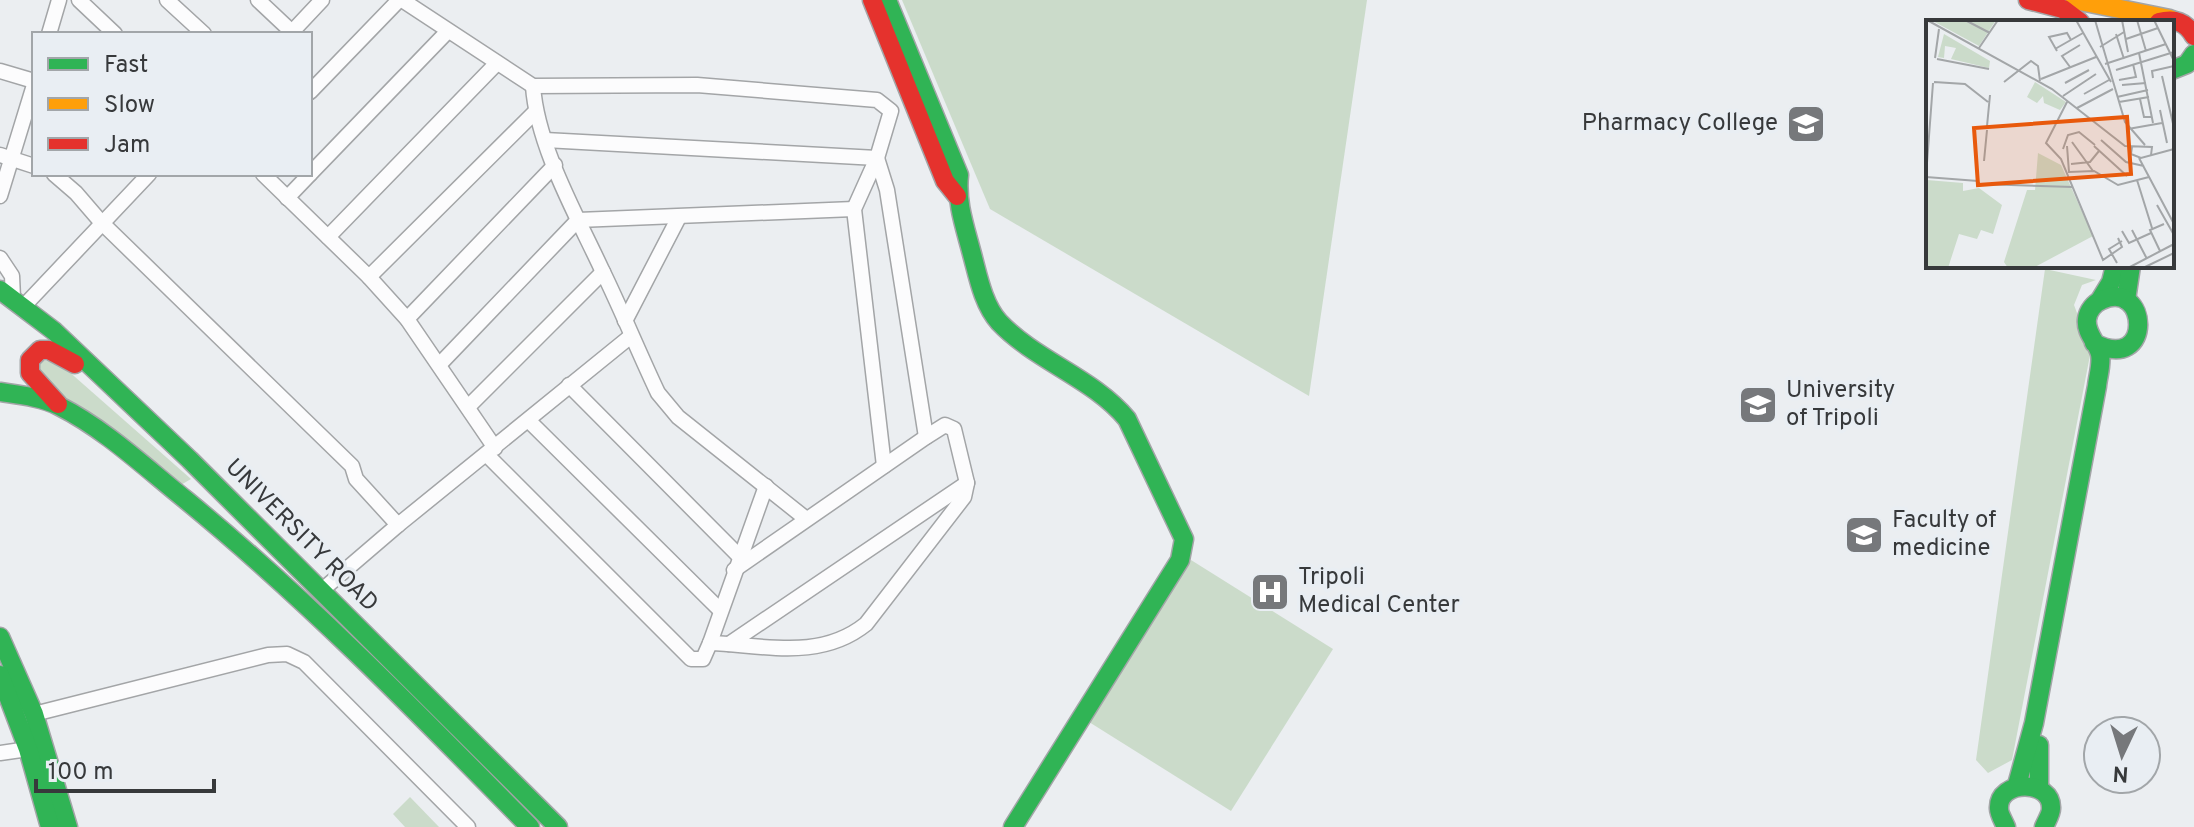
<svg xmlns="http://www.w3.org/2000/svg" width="2194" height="827" font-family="Overpass,sans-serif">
	<rect width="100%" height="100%" fill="#ebeef1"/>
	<!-- green -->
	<g fill="#cbdbca">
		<polygon points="902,0 1367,0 1309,396 990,209"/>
		<polygon points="2045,269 2096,280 2082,285 2074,305 2091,350 2012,760 1988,773 1976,760"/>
		<polygon points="33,360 58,362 191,479 179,486 65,402"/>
		<polygon points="1191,560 1333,649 1231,811 1089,722"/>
		<polygon points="410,797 439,827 405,827 393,814"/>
	</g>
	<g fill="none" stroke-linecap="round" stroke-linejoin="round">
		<!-- street casing -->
		<g stroke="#a3a5a7" stroke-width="17">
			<g id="street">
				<polyline points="79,0 115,34"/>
				<polyline points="167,0 204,34"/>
				<polyline points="258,0 292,32"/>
				<polyline points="402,0 533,86 697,85 877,100 891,111 877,158 854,209 884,466"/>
				<polyline points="49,34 59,0"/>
				<polyline points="290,34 322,0"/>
				<polyline points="0,71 34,81"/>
				<path d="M 533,86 C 537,146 577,216 602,270 C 622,311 639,353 658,393 L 678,417 L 805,518"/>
				<polyline points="310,92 399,0"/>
				<polyline points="545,140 877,158 887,190 926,437"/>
				<polyline points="0,155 34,166"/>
				<polyline points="54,174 76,193 101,222 352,466 356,479 398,525"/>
				<polyline points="263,174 369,277 407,319 495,448"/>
				<polyline points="310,174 448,31"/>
				<polyline points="0,196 34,85"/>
				<polyline points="287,198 310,174"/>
				<polyline points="328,237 497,63"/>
				<polyline points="0,258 12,276 13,298"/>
				<polyline points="369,277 534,113"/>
				<polyline points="24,306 149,174"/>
				<polyline points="407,319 555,165"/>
				<polyline points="625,321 679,217"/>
				<polyline points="440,364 578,220 854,209"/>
				<polyline points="569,385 739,556"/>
				<polyline points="468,407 603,272"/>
				<polyline points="529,421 720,610"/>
				<polyline points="487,455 691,659 703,659 710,643 766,486"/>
				<polyline points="321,591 398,525 631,336"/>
				<path d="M 710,643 C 764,645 820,661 866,624 L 964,497 L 967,483 L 954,429 L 945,425 L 926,437 L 734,570"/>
				<polyline points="729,644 967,483"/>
				<polyline points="34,714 268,655 287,654 304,662 468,827"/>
				<polyline points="0,753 28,749"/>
			</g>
		</g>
		<!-- fast casing -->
		<g stroke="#a3a5a7" stroke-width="21">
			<g id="fast">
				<path d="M 887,0 L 959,175 C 956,203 965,227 972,254 C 978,276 983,304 999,322 C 1036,361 1093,378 1127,419 L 1184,539 L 1180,560 L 1013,827"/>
				<polyline points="2172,70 2187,64 2194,54"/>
				<polyline points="0,290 54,331 190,460 558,827"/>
				<polyline points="2100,300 2111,282 2115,266"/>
				<polyline points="2126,300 2131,266"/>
				<path d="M 0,392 C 20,395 41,397 59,406 C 105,429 146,468 186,500 C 309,601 419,714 530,827"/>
				<polyline points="0,637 34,714 68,827"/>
				<polyline points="0,675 28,749 50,827"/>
				<polyline points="2039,745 2039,788"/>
				<path d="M 2017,785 L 2034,723 L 2097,386 C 2098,376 2102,364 2100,354 C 2097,342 2085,333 2087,319 C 2088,311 2094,303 2102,300 C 2148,278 2155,374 2094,343"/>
				<path d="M 2006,827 C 2004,822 1999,814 1999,809 C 1997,779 2053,779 2051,809 C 2051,814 2046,822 2044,827"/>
			</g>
		</g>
		<!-- slow casing -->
		<g stroke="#a3a5a7" stroke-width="21">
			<polyline id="slow" points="2075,0 2170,19"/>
		</g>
		<!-- jam casing -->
		<g stroke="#a3a5a7" stroke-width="21">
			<g id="jam">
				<polyline points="872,0 945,181 957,196"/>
				<polyline points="2028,0 2063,9 2080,22"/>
				<path d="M 2159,22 C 2175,18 2186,22 2194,36"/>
				<polyline points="58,404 30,373 30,360 40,350 49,350 75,364"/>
			</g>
		</g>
		<!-- street -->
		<use href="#street" stroke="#fcfcfd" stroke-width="14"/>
		<!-- fast -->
		<use href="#fast" stroke="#30b455" stroke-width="18"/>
		<!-- slow -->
		<use href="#slow" stroke="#ff9f0a" stroke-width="18"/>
		<!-- jam -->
		<use href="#jam" stroke="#e5322d" stroke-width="18"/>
	</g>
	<!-- icons -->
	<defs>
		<g id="university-square" transform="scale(2)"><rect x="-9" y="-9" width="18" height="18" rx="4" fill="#76787b" stroke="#e9eef3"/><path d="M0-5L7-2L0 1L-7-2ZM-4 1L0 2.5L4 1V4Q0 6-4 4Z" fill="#fff"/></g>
		<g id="hospital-square" transform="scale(2)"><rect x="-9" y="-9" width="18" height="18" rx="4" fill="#76787b" stroke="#e9eef3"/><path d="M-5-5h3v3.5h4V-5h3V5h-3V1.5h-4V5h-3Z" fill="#fff"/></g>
	</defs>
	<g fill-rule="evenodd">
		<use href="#university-square" x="1806" y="124"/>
		<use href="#university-square" x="1758" y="405"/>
		<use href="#university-square" x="1864" y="535"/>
		<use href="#hospital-square" x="1270" y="592"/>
	</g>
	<g text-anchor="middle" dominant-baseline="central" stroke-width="7" stroke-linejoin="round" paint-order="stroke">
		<!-- poi labels -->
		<g font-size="24" fill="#37393b" stroke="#e9eef3" text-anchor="start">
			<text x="1778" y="124" text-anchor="end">Pharmacy College</text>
			<text x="1786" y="391">University<tspan x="1786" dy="28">of Tripoli</tspan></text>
			<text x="1892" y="521">Faculty of<tspan x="1892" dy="28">medicine</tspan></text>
			<text x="1298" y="578">Tripoli<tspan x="1298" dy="28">Medical Center</tspan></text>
		</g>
		<!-- street labels -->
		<g font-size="24" fill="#37393b" stroke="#e9eef3">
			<text transform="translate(301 536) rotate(45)">UNIVERSITY ROAD</text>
		</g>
	</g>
	<!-- overview -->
	<g transform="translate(1926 20)">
		<rect width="248" height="248" fill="#ebeef1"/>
		<path d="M 5,0 L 70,0 L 53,26 ZM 18,14 L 64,41 L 63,48 L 25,39 L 30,28 L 19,26 L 18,38 L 12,37 ZM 109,62 L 140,82 L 134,90 L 118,83 L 117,76 L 111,83 L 101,77 ZM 112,133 L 135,145 L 167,216 L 107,248 L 82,248 L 78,242 L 101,170 L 109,170 ZM 1,160 L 37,163 L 37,171 L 53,168 L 76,185 L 67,214 L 55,210 L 51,219 L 33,214 L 22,248 L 0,248 Z" fill="#cbdbca"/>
		<path fill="none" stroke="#a3a6a8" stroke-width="2" d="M 1,0 L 126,69 L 199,126 L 226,127 L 225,135M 39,0 L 64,13M 150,0 L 185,62M 169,0 L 199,102 L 219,125M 196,0 L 202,32M 211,0 L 220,31M 228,0 L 248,41M 190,14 L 198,39M 200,19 L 232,8M 174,27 L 198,12M 53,28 L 72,0M 129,29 L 157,13M 131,31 L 123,17 L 141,13 L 145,20M 213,33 L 227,103M 9,38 L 13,9M 11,39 L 63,49M 179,44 L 240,24M 144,47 L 136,36 L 154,25M 190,50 L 248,32M 236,56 L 248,108M 227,58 L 226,51 L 248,46M 115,59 L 170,37M 193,60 L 210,57 L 207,44M 8,62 L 39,64 L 62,82M 78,62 L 105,41 L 112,46 L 114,61M 139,63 L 163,50M 196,65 L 220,63M 158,74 L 183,60M 137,76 L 170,54M 191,77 L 222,70M 214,79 L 218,97 L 226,97M 141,82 L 120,123 L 135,139 L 177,240 L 196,227 L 192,218M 193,82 L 223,77M 151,88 L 187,69M 234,90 L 241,123M 61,106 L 64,75M 202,109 L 236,103M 175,120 L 200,142 L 218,146M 146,122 L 167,151M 141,126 L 143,152 L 168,151 L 192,165 L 223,157M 168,126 L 201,156M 206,127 L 205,134 L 215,138 L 248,129M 137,129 L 142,115 L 153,112 L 169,125M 213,138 L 248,204M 58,141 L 61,110M 145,144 L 164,142 L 173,131M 0,156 L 7,63M 0,157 L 52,161M 211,160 L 226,208M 54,164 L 147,167M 231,185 L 248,215M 206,210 L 221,239M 196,211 L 203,223 L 225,213M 234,231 L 224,210 L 238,204M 191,243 L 183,229 L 196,221M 202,248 L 248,224M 217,248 L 248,233"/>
		<path fill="#e8590c" fill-opacity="0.15" stroke="#e8590c" stroke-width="4" d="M 201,97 L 205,154 L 52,165 L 48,108 Z"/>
		<rect width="248" height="248" fill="none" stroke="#37393b" stroke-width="4"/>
	</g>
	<!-- legend -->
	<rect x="32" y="32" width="280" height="144" fill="#e9eef3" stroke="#a2a6a9" stroke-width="2"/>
	<rect x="48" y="58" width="40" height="12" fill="#30b455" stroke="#a2a6a9" stroke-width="2"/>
	<text x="104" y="72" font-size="24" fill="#37393b">Fast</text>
	<rect x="48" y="98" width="40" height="12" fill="#ff9f0a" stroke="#a2a6a9" stroke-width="2"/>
	<text x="104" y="112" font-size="24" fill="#37393b">Slow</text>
	<rect x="48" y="138" width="40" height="12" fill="#e5322d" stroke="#a2a6a9" stroke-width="2"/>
	<text x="104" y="152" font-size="24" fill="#37393b">Jam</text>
	<!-- north arrow -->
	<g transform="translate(2122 755) rotate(184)"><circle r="38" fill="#e9eef3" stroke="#a2a6a9" stroke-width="2"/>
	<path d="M0-6L14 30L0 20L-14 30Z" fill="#76787b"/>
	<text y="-12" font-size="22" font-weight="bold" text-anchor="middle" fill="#37393b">N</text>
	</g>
	<!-- scale -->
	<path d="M36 779v12h178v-12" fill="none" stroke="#37393b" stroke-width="4"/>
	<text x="48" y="779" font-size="24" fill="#37393b" stroke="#e9eef3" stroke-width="6" paint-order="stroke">100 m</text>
</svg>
